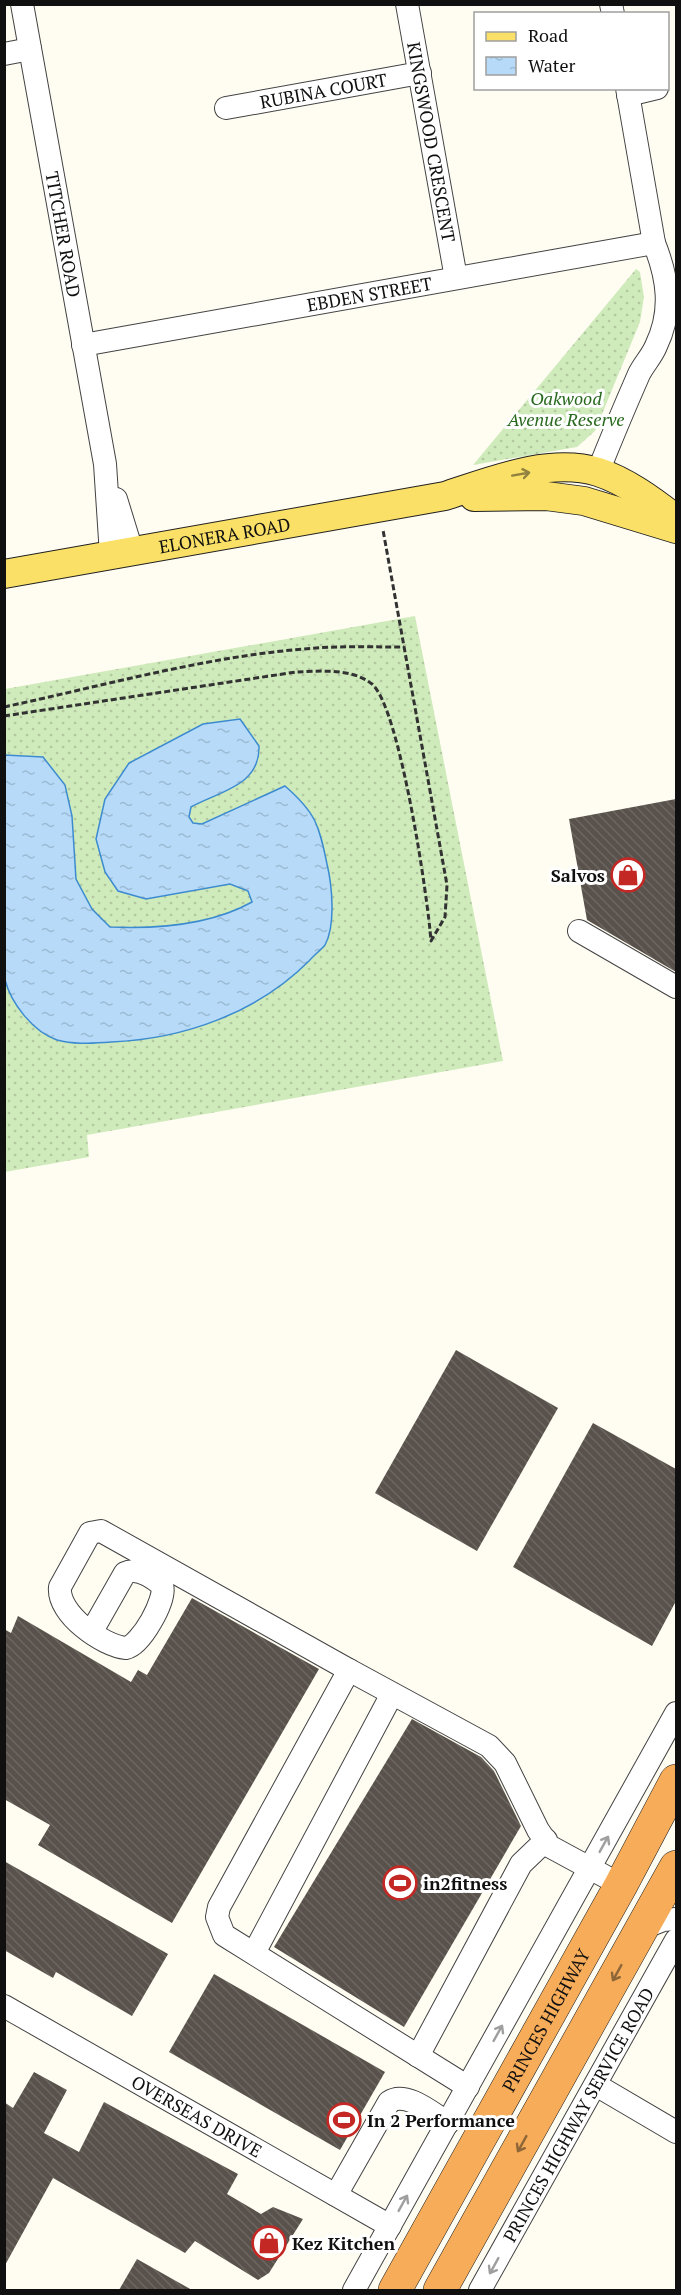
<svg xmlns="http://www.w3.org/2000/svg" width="681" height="2295" font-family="'PT Serif',serif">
	<defs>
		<pattern id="grass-dots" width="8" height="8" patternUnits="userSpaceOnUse" patternTransform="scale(1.5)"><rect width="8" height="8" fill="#d0ebbb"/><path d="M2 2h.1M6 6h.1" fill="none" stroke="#b2c8a0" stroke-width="1.8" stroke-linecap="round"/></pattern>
		<pattern id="water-ripples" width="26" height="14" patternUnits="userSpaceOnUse" patternTransform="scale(1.5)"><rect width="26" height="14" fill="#b6daf7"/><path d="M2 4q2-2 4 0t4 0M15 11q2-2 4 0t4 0" fill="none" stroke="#9bbad3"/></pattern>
		<pattern id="building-back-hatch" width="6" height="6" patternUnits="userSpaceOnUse" patternTransform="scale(1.5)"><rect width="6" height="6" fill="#59524c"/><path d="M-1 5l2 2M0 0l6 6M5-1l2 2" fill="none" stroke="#6c6661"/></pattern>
	</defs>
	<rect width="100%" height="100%" fill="#fffdf2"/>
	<!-- grass -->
	<g fill="url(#grass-dots)">
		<polygon points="636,269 640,272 644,297 640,322 595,431 577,447 473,465"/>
		<polygon points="415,616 503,1061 87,1135 89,1157 5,1172 5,689"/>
	</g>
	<!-- water -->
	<path fill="url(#water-ripples)" stroke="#3c8bd0" stroke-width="1.5" d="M 240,719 L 259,746 C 260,786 220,791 191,807 L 189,817 L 193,823 L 202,824 L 285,786 C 316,813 319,825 327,864 C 332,885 336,925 325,945 C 321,950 313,956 309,961 C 257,1013 184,1039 111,1042 C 93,1043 75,1045 57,1040 C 33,1032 11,1003 5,980 L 5,755 L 43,757 L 65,785 L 72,816 L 76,879 L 92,909 L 110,927 C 157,929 211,925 252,902 L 248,891 L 230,884 L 146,899 L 118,891 L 105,872 L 96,839 L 105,799 L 129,763 L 203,724 Z"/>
	<!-- building -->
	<g fill="url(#building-back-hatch)">
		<polygon points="676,799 676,972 587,920 569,819"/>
		<polygon points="456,1350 558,1408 477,1551 375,1493"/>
		<polygon points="593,1423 676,1469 676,1601 652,1646 513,1567"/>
		<polygon points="192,1598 319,1669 172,1923 38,1845 50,1825 4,1799 4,1629 11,1633 18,1616 131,1682 138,1670 147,1675"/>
		<polygon points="412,1719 481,1757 494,1771 521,1826 404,2027 274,1947"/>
		<polygon points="4,1861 168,1954 132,2016 56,1972 53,1978 4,1950"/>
		<polygon points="214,1974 385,2072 340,2150 169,2052"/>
		<polygon points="34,2072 67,2090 44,2133 79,2152 104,2102 238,2174 227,2194 261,2214 273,2207 303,2219 269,2273 258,2280 195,2241 185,2253 53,2178 4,2267 4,2102 13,2108"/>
		<polygon points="137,2259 192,2290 119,2290"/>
	</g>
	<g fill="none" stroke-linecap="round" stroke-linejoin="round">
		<!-- minor casing -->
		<g stroke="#434343" stroke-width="24">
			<g id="minor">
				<path id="s1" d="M 22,4 L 105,464 L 111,555"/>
				<path id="s2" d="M 407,4 L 456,278"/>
				<polyline points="611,4 613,14"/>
				<polyline points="4,54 30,49"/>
				<polyline points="628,95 657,88"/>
				<path id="s3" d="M 226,108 L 420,73"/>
				<path id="s4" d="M 83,345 L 654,243"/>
				<path d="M 598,472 C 611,439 625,406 639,374 C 644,364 652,356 656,346 C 673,311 668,278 654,243 L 627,88"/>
				<polyline points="116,499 132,551"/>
				<polyline points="579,931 676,987"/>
				<path d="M 92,1631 L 125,1573 C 137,1567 152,1577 162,1585 C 167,1599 141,1645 126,1648 C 103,1646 57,1614 60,1587 L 90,1533 L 101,1531 L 349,1670"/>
				<polyline points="643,1928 663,1920 676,1919"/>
				<polyline points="254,1953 392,1694"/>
				<path id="s5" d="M 4,2006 L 390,2226"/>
				<polyline points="418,2056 521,1864 546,1840"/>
				<polyline points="596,2085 676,2132"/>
				<polyline points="468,2087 224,1935 217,1917 219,1907 349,1670 489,1746 505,1763 538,1830 549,1846 621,1885"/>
				<path d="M 336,2195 L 389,2102 C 406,2090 433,2114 448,2123"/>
				<polyline points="354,2290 676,1713"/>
				<path id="s6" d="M 480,2290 L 676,1940"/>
			</g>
		</g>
		<!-- major casing -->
		<g stroke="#212121" stroke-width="30">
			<g id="major">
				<polyline points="474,497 546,496 584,501 676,529"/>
				<path id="s7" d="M 4,574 L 445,496 C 491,481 549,457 598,472 C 626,481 653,501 676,519"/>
			</g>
		</g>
		<!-- highway casing -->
		<g stroke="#212121" stroke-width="34">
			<g id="highway">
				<path id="s8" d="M 395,2290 L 621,1885 L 676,1781"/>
				<polyline points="440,2290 676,1867"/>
			</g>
		</g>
		<!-- path -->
		<g stroke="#323232" stroke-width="3" stroke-dasharray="6 3" stroke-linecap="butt">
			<path d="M 4,707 C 107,685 211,655 316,648 C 345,646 375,647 404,647"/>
			<path d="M 4,716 L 296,672 C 320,671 352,668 372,684 C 400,708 428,899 431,941 L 445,917 L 447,885 L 383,530"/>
		</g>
		<!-- minor -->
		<use href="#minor" stroke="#fff" stroke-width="22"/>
		<!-- major -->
		<use href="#major" stroke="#fae067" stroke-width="28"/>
		<!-- highway -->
		<use href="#highway" stroke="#f6ac59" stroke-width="33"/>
	</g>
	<!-- one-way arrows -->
	<defs><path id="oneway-shaft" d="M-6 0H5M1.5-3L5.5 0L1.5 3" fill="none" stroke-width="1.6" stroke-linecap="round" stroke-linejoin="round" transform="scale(1.5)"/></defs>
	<use stroke="#918240" href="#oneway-shaft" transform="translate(521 474) rotate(-10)"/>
	<g stroke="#9f9f9f">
		<use href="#oneway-shaft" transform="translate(604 1844) rotate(-61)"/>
		<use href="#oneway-shaft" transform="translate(498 2033) rotate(-61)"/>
		<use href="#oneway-shaft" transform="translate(403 2203) rotate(-61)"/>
		<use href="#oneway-shaft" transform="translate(494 2266) rotate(119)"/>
	</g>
	<g stroke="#8e6638">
		<use href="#oneway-shaft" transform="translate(617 1973) rotate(119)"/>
		<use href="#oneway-shaft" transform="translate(522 2144) rotate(119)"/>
	</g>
	<!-- icons -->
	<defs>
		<g id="shop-ring" transform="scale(1.725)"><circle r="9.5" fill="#fff" stroke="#c32824" stroke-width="1.5"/><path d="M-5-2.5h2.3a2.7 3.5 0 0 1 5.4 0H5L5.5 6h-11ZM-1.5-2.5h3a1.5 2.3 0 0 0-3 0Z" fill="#c32824"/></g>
		<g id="stadium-ring" transform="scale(1.725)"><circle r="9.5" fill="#fff" stroke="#c32824" stroke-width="1.5"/><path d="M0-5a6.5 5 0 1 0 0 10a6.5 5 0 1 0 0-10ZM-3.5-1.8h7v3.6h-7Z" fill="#c32824"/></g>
	</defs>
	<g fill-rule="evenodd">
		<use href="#shop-ring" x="628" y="875"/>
		<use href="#stadium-ring" x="400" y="1883"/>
		<use href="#stadium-ring" x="344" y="2120"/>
		<use href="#shop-ring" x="269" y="2243"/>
	</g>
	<g text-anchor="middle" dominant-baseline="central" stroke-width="6" stroke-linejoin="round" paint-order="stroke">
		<!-- street labels -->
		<g font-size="18" fill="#101010" stroke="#fff">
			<text stroke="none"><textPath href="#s3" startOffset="99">RUBINA COURT</textPath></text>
			<text stroke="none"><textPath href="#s2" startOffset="140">KINGSWOOD CRESCENT</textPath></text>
			<text stroke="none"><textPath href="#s1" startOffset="234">TITCHER ROAD</textPath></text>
			<text stroke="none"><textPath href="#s4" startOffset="291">EBDEN STREET</textPath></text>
			<text stroke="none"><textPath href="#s7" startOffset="224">ELONERA ROAD</textPath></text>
			<text stroke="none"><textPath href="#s8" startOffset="309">PRINCES HIGHWAY</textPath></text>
			<text stroke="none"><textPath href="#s6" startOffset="201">PRINCES HIGHWAY SERVICE ROAD</textPath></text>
			<text stroke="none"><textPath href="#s5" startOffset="222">OVERSEAS DRIVE</textPath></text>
		</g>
		<!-- park labels -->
		<g font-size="18" font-style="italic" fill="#28691e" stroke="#fff">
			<text x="566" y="398">Oakwood<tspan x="566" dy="21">Avenue Reserve</tspan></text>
		</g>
		<!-- poi labels -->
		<g font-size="18" font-weight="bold" fill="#101010" stroke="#fff" text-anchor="start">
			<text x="605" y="875" text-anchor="end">Salvos</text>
			<text x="423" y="1883">in2fitness</text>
			<text x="367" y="2120">In 2 Performance</text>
			<text x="292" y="2243">Kez Kitchen</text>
		</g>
	</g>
	<!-- border -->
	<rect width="681" height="2295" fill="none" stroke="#101010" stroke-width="12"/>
	<!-- legend -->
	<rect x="474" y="12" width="195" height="78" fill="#ffffff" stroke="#9f9f9f" stroke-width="1.5"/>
	<rect x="486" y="32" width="30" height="9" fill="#fae067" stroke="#9f9f9f" stroke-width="1.5"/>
	<text x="528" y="42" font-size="18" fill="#101010">Road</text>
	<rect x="486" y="57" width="30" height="18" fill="url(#water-ripples)" stroke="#9f9f9f" stroke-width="1.5"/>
	<text x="528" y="72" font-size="18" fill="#101010">Water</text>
</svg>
